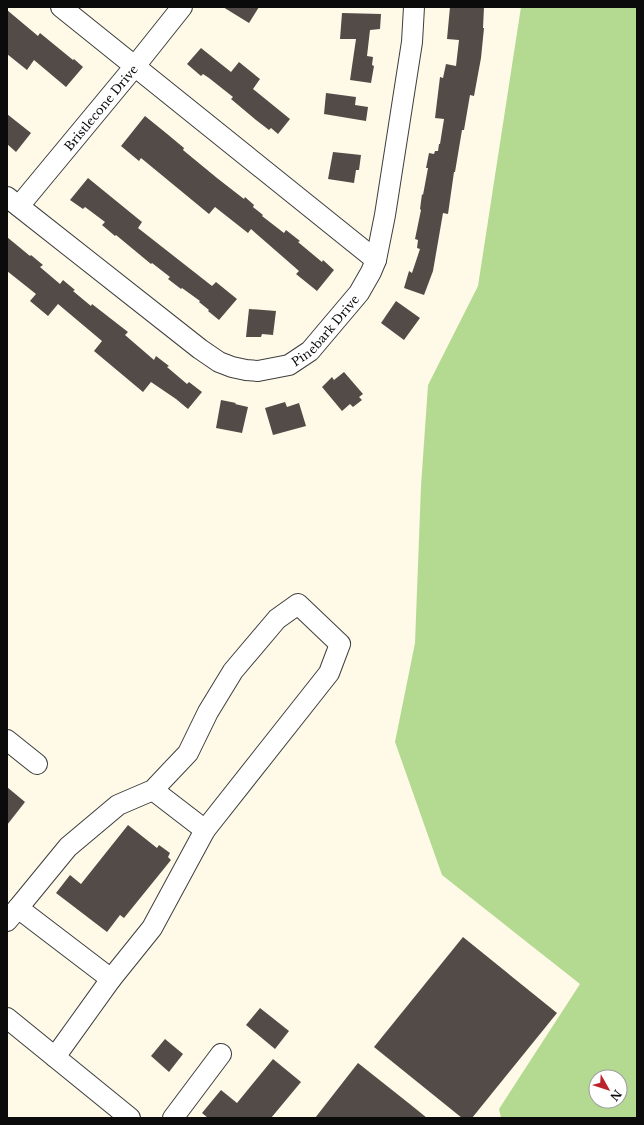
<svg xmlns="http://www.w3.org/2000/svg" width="644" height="1125" font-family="'Libre Baskerville',serif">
	<rect width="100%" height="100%" fill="#fffae8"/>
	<!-- forest -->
	<path fill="#b4da91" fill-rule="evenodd" d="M 521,7 L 637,7 L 637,1118 L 501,1118 L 499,1109 L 580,984 L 442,875 L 395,742 L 415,643 L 421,486 L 428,385 L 478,286 ZM 596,1077 L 620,1077 L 620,1101 L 596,1101 Z"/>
	<!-- building -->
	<g fill="#534b47">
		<polygon points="223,7 259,7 249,23"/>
		<polygon points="450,7 484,7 483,28 484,28 481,58 474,96 470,95 464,130 462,130 455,172 454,172 448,214 443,213 433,271 424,295 404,288 409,271 412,273 420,249 417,248 418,240 415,239 421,210 420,209 422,194 423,195 428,168 426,168 429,153 434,154 435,151 438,151 439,144 440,144 444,119 435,118 440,77 443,78 446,64 456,66 459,40 447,39"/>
		<polygon points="7,10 38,36 40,33 73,60 74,59 83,67 66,87 34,60 27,70 7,54"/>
		<polygon points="342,13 381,14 380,29 370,30 367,56 373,57 372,65 374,66 371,83 350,80 356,39 340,39"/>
		<polygon points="201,48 231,72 239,62 260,79 253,89 290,119 278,134 271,128 269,130 256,120 231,99 233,97 209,78 203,74 201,76 187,64"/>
		<polygon points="326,93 356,97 355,105 368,107 366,121 324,114"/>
		<polygon points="7,114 31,133 16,152 7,144"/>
		<polygon points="145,116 166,133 184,148 183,150 217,178 244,199 245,197 254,205 253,207 263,215 262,216 284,233 286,230 300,241 298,242 322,262 323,260 334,270 317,291 296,274 299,271 251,229 248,233 215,207 209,214 141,158 139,161 121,146"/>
		<polygon points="333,152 361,155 359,170 356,170 354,183 328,179"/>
		<polygon points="88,178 142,222 138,228 212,286 216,282 237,299 219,320 208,311 209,310 199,302 200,301 182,288 181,289 168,279 170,277 152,263 151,264 116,235 115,236 102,225 105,222 85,207 83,209 70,200"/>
		<polygon points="7,237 30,256 31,255 43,265 40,267 60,284 63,280 75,290 73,291 91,306 92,304 128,332 125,335 154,360 156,356 169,366 167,367 187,384 189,382 202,392 188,409 176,399 151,382 143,392 94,351 102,341 58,304 48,316 30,301 36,294 7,271"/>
		<polygon points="396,301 420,318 404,340 381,323"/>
		<polygon points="249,309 276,311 273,335 262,334 261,337 246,337"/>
		<polygon points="344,372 363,394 359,397 362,400 353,407 350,404 342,411 322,387 332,377 334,380"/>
		<polygon points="221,400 236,403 235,404 248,407 242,433 216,428"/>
		<polygon points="285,402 287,407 299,403 306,426 273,435 265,408"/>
		<polygon points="7,787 25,802 7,825"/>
		<polygon points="128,825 157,848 159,845 170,853 168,857 171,860 124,918 120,915 107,932 56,893 70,875 81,884"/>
		<polygon points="463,937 557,1013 472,1118 462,1118 374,1047"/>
		<polygon points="260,1008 289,1031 275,1049 246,1025"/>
		<polygon points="165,1039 183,1054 169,1072 151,1056"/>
		<polygon points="273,1059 301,1082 271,1118 208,1118 202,1113 221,1090 237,1103"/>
		<polygon points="358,1063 411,1105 427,1118 315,1118"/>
	</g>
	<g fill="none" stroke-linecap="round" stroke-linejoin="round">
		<!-- minor casing -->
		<g stroke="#3e3e3e" stroke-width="22">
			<g id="minor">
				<polyline points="61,7 376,260"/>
				<path id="s1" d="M 7,197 L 200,349 L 219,362 L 232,367 L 246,370 L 258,371 L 289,365 L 310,351 L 359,293 L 371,272 L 376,260 L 385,215 L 412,42 L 414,7"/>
				<path id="s2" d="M 19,206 L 135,66 L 182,7"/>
				<polyline points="7,740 37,764"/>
				<polyline points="18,908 68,847 118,805 153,790 205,830 329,673 340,644 298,604 277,619 233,671 208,712 188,753 153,790"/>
				<polyline points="7,921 18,908 111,979 55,1057"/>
				<polyline points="111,979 152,928 205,830"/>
				<polyline points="7,1018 130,1118"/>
				<polyline points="173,1118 221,1054"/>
			</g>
		</g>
		<!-- minor -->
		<use href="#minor" stroke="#fff" stroke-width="20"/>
	</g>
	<g text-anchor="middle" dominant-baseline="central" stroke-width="4" stroke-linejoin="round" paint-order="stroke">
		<!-- street labels -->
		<g font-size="12" fill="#0b0b0b" stroke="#fff">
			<text stroke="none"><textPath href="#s2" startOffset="128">Bristlecone Drive</textPath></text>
			<text stroke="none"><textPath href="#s1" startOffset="391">Pinebark Drive</textPath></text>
		</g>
	</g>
	<!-- border -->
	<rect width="644" height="1125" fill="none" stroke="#0b0b0b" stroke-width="16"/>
	<!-- north arrow -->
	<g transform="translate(608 1089) rotate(129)"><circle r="19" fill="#ffffff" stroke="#9d9d9d"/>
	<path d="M0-3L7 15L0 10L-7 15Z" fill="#bc212c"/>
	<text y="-6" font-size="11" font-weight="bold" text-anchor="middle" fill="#0b0b0b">N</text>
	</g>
</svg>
